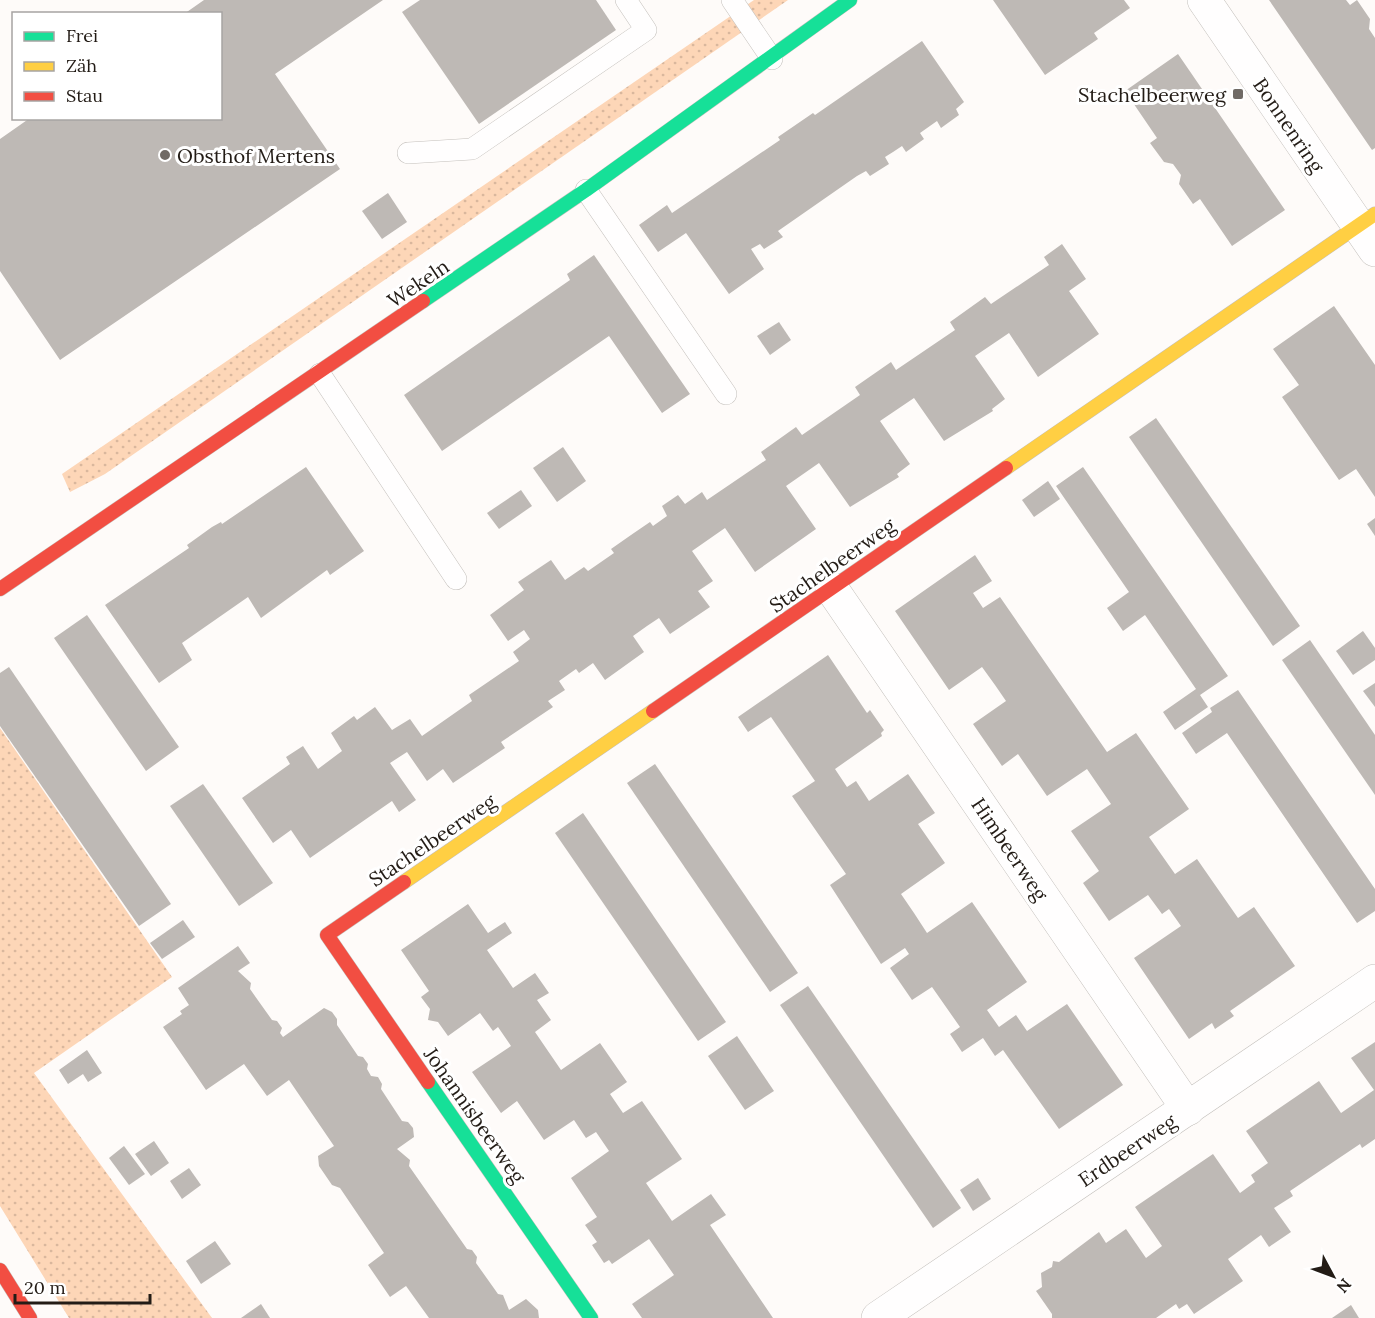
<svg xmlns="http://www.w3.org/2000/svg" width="1375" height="1318" font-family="Lora,serif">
	<defs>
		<pattern id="grass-dots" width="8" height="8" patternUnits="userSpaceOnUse" patternTransform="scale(1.5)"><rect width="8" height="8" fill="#fdd6b7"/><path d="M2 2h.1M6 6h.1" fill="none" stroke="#d9b79d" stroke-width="1.8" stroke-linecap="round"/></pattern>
	</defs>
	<rect width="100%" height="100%" fill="#fefbf9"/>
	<!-- grass -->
	<g fill="url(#grass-dots)">
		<polygon points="754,0 788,0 105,474 70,492 62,474"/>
		<polygon points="0,728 172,977 34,1073 212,1318 69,1318 0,1206"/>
	</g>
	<!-- building -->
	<g fill="#beb9b5">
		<polygon points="204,0 383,0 275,74 340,169 60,360 0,271 0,139 30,118 220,118 220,14 184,14"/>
		<polygon points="420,0 596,0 616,30 479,124 402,12"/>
		<polygon points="993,0 1124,0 1130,8 1094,33 1098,39 1045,75"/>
		<polygon points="1269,0 1346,0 1350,5 1357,0 1370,19 1369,29 1375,38 1375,148 1372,150"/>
		<polygon points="922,41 964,102 956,109 959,115 941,128 937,121 920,133 924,139 906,152 902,146 893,152 885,157 889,164 870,176 866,171 857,176 778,231 783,237 764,249 760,244 751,249 764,269 729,294 686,233 658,252 639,225 667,205 672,213 780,140 778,137 813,113 815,115"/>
		<polygon points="1178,54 1285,210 1232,246 1200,199 1193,204 1179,184 1181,175 1173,164 1164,162 1150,143 1157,138 1125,91"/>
		<polygon points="388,193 407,222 382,239 362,211"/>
		<polygon points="1062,244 1086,279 1069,291 1099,334 1038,377 1009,333 975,356 1005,399 992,409 993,411 944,441 914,398 880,421 910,464 897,474 899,477 850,507 819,463 786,486 816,529 755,572 725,528 692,551 713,581 698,591 710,607 670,634 659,618 647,626 633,636 644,652 605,680 593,663 579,673 576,669 559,681 565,690 548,701 553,707 501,742 505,748 453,783 443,769 427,781 407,752 390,763 416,800 399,812 392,801 310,858 291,830 273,843 242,798 290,764 286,757 303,746 318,769 342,751 331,733 354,716 357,720 375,707 392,730 410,719 422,736 472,701 469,695 519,661 513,652 530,639 524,630 508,641 490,615 524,590 518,582 551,560 565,580 584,567 588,571 614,553 611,549 631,535 650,522 653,526 667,516 662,506 678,495 685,504 702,492 707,500 766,460 761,452 796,427 802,435 860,395 855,387 891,362 896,370 955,330 950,322 985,297 991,304 1049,265 1044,257"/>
		<polygon points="594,255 690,394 662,413 609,336 442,451 404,395 570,280 567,274"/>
		<polygon points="1334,306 1375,365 1375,497 1356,469 1339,480 1282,397 1299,385 1273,349"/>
		<polygon points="779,322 791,340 770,355 757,336"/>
		<polygon points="1156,418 1300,626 1273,646 1129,437"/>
		<polygon points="563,447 586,481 557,502 533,468"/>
		<polygon points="306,467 364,551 330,575 327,570 261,618 248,597 182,643 192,660 159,683 105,605 189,548 187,545 212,527 221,522 222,524"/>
		<polygon points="1083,467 1228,676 1200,695 1208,707 1175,730 1163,712 1196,689 1145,615 1123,631 1107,608 1129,592 1056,486"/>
		<polygon points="1048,481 1060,499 1034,517 1022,500"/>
		<polygon points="521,490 532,506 499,529 487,513"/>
		<polygon points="1375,518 1375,536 1367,524"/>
		<polygon points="975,555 992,581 973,593 983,608 1000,597 1107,752 1136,733 1189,809 1149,837 1175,874 1197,859 1238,918 1254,907 1295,966 1230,1011 1234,1016 1215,1029 1212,1023 1189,1039 1134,958 1181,926 1169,909 1162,914 1148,895 1109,921 1083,883 1099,871 1071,831 1111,804 1087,769 1047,796 1018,754 1002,766 973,724 1006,701 995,685 982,667 949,690 895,611"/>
		<polygon points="87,615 179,747 146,771 54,638"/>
		<polygon points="1363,631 1375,648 1375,660 1353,675 1336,651"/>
		<polygon points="1310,640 1375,735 1375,795 1282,660"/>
		<polygon points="828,655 867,713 870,710 884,730 881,733 882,736 835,769 847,787 856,781 869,801 908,774 935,813 918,824 945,863 901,894 914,913 927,933 972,902 1027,982 987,1010 999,1027 1016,1015 1027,1031 1067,1004 1123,1085 1059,1129 1003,1050 995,1056 983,1038 962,1052 950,1034 960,1027 932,987 912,1000 890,968 909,954 905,948 881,964 830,885 846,874 792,796 815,781 771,717 748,732 738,717"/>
		<polygon points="9,667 171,904 139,926 0,726 0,673"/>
		<polygon points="1375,683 1375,707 1363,691"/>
		<polygon points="1238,690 1375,889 1375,911 1357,923 1227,733 1196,754 1182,733 1212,712 1210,708"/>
		<polygon points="655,764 798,973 770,992 627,783"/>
		<polygon points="203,784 273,883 239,906 170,806"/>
		<polygon points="583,813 726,1022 698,1041 555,833"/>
		<polygon points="468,904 488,933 505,922 512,933 487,950 513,988 535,973 549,993 537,1000 551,1020 535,1032 561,1070 600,1043 627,1082 610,1094 623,1113 642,1101 682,1159 646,1183 672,1221 711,1194 726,1215 710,1225 773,1318 642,1318 632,1304 674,1275 649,1239 612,1264 609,1260 604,1263 592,1245 597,1242 585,1225 597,1217 571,1178 609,1151 596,1132 586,1138 574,1120 544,1140 517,1101 501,1113 472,1072 511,1046 498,1027 493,1031 480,1013 448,1036 438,1022 428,1020 430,1009 421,997 429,991 401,950"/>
		<polygon points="183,920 195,937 162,959 150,943"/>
		<polygon points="238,946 250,963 238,971 251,983 250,989 272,1020 277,1021 282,1028 280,1033 283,1037 324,1008 332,1012 337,1019 337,1025 358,1056 363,1057 368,1064 367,1069 371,1076 378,1077 382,1084 381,1089 402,1121 408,1122 413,1128 414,1137 397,1149 410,1160 409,1166 467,1249 472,1250 477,1257 476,1263 498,1294 503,1295 509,1310 526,1299 538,1310 539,1318 429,1318 406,1286 390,1297 368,1265 384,1253 340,1188 332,1185 319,1166 318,1156 334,1146 289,1080 267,1096 244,1064 206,1090 163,1027 182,1014 180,1011 189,1005 178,988"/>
		<polygon points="808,986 961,1208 933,1228 780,1005"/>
		<polygon points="737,1036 774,1091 745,1110 708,1056"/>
		<polygon points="1375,1042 1375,1139 1362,1148 1360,1144 1290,1191 1293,1196 1274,1208 1291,1232 1269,1247 1261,1235 1228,1259 1243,1281 1194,1314 1187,1304 1179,1309 1176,1304 1156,1318 1052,1318 1052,1314 1036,1291 1042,1287 1041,1273 1052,1267 1053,1261 1059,1262 1099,1232 1106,1243 1126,1229 1146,1258 1162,1246 1135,1207 1213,1154 1240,1193 1255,1182 1251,1175 1268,1163 1246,1131 1319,1081 1341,1113 1357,1102 1374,1090 1351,1058"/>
		<polygon points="87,1050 102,1073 88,1082 83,1074 68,1084 59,1070"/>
		<polygon points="154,1141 169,1163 151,1176 135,1154"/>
		<polygon points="124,1146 145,1174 129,1185 109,1158"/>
		<polygon points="189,1168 201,1185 182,1199 170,1181"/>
		<polygon points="978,1178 991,1199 973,1211 960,1190"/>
		<polygon points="215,1241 231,1264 201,1284 186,1261"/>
		<polygon points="261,1304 270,1318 241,1318"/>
		<polygon points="1351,1305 1359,1318 1332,1318"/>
	</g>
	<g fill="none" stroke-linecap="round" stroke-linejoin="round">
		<!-- lane casing -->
		<g stroke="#c4c0bc" stroke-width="22">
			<g id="lane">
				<polyline points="732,0 772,59"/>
				<polyline points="408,153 472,149 646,30 626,0"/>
				<polyline points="586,190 726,394"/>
				<polyline points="320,374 456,579"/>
			</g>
		</g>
		<!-- street casing -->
		<g stroke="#c4c0bc" stroke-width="34">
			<g id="street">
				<polyline points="1204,0 1375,250"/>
				<polyline points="832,589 1188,1109"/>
				<polyline points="878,1318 1375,981"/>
			</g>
		</g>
		<!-- fast casing -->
		<g stroke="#c4c0bc" stroke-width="15">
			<g id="fast">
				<polyline points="423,301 586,190 850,0"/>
				<polyline points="428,1082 591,1318"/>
			</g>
		</g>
		<!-- slow casing -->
		<g stroke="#c4c0bc" stroke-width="15">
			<g id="slow">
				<polyline points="1006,468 1375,214"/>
				<polyline points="404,882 653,711"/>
			</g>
		</g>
		<!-- jam casing -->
		<g stroke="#c4c0bc" stroke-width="15">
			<g id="jam">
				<polyline points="0,589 423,301"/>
				<polyline points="653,711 1006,468"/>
				<polyline points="404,882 327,935 428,1082"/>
				<polyline points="0,1270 30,1318"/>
			</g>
		</g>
		<!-- lane -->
		<use href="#lane" stroke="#fffefe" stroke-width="21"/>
		<!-- street -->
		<use href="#street" stroke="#fffefe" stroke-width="33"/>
		<!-- fast -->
		<use href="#fast" stroke="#16e098" stroke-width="14"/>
		<!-- slow -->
		<use href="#slow" stroke="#ffcf43" stroke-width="14"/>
		<!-- jam -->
		<use href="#jam" stroke="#f24e42" stroke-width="14"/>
	</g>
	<!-- markers -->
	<g fill="#706a65" stroke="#fff" stroke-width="2">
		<rect x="1232" y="88" width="12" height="12" rx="3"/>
		<circle cx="165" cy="155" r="6"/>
	</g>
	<g text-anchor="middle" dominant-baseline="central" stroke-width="6" stroke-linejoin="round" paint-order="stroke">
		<!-- poi labels -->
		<g font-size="20" fill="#231c16" stroke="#fff" text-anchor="end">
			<text x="1226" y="94">Stachelbeerweg</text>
			<text x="177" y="155" text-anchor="start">Obsthof Mertens</text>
		</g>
		<!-- street labels -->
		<g font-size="20" fill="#231c16" stroke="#fff">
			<text transform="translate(1289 125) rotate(56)">Bonnenring</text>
			<text transform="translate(418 283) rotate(-34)">Wekeln</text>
			<text transform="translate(832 565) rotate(-35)">Stachelbeerweg</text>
			<text transform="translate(432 840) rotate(-34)">Stachelbeerweg</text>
			<text transform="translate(1010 849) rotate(56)">Himbeerweg</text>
			<text transform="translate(475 1115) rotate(55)">Johannisbeerweg</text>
			<text transform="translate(1127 1150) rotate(-34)">Erdbeerweg</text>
		</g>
	</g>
	<!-- legend -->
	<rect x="12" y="12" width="210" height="108" fill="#ffffff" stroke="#a7a4a2" stroke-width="1.5"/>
	<rect x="24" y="32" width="30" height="9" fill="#16e098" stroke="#a7a4a2" stroke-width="1.5"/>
	<text x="66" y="42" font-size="18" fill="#231c16">Frei</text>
	<rect x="24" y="62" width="30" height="9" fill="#ffcf43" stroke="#a7a4a2" stroke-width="1.5"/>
	<text x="66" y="72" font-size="18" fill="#231c16">Zäh</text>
	<rect x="24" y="92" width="30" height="9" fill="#f24e42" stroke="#a7a4a2" stroke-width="1.5"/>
	<text x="66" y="102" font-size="18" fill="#231c16">Stau</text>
	<!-- north arrow -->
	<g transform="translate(1333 1276) rotate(131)" stroke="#ffffff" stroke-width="4.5" paint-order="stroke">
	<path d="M0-4.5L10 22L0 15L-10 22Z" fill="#231c16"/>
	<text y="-9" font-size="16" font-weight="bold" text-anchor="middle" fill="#231c16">N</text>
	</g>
	<!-- scale -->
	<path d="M15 1294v9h135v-9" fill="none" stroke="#231c16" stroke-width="3"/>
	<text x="24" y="1294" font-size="18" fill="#231c16" stroke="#ffffff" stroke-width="4.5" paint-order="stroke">20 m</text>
</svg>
